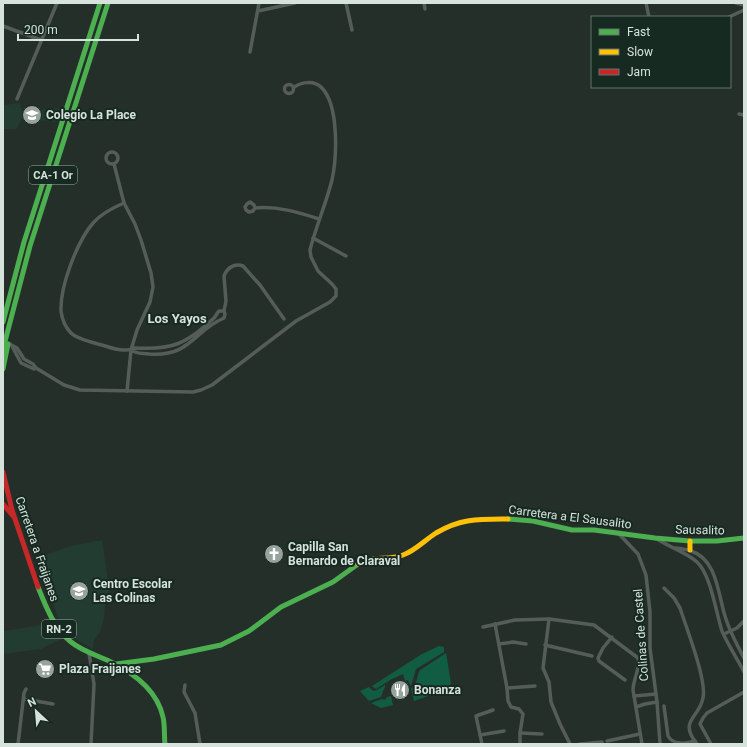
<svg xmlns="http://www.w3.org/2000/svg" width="747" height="747" font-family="Roboto,sans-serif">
	<rect width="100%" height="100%" fill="#252f2a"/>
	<!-- built -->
	<g fill="#223c31">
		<polygon points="20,103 22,111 64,108 59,122 22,119 16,129 3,129 3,105"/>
		<polygon points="102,540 110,595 105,605 104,618 100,632 94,640 93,649 67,634 61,625 36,558 71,546"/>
		<polygon points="49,624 61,639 41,649 3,654 3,631"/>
	</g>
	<!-- green -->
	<g fill="#105d44">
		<polygon points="439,646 444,647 444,652 416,669 411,686 408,680 405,681 403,674 390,680 376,689 372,686 422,654"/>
		<polygon points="446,653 451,683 450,687 437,693 414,701 411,688 415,687 419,671"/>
		<polygon points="385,685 385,687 383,691 381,697 369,701 360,691 369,687 373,691 377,690"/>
		<polygon points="391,696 393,705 381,708 371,703 382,699 385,700 387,697"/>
	</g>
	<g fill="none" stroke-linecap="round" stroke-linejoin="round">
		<!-- street -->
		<g stroke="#555d59" stroke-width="3.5">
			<polyline points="346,3 352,30"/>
			<polyline points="424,3 425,9"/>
			<polyline points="646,3 649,17"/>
			<polyline points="736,3 744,5"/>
			<polyline points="258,11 295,3"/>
			<polyline points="729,17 744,10"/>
			<polyline points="3,26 41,40"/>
			<polyline points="250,52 259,3"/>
			<circle cx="289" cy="89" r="4.5"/>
			<polyline points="17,99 57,3"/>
			<polyline points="739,114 744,115"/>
			<circle cx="112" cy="158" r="6"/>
			<polyline points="114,164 124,203 135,224 141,240 151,273 153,287 150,302 137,330 131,350 127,391"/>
			<path d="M 124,203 C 112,208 102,213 93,223 C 77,242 60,286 61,311 C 62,319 66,328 71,333 C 77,339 94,343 102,345 C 111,348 126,353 135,348 C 173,350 186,344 214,318 C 216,316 217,313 219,311 L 224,311 L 225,314 L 224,318 C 193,331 191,357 149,354 C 142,353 136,354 131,350"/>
			<path d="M 255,208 L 254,205 L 250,202 L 247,204 L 245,207 L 246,210 L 249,212 L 253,211 L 255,208 C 277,206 298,212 319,219"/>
			<polyline points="313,238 346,256"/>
			<path d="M 224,311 L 226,301 L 224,276 C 227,268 234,263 243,266 L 260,285 L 284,319"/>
			<path d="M 8,343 L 17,348 L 24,359 L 33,364 L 36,368 L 64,385 L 80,390 L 193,392 L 201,390 L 212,385 L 296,321 L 330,302 L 336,296 L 336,289 L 332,284 L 318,271 L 311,257 L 310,250 C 316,226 326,204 332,180 C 337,156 339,106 322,88 C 314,80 302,82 294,87"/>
			<polyline points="12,346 21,363 34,369 36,368"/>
			<polyline points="619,534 638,554 646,575 650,612 650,648 657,702 660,744"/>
			<path d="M 657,539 C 669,547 686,552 697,562 C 711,575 716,613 722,631 C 728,645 737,658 744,672"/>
			<path d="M 676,548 C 681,549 686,549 691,551 C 717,559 718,594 725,616 C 729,630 737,645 744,658"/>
			<path d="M 664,588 L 674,598 L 680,608 C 686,627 707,680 703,698 C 699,719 678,720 697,744"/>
			<polyline points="495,624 507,688 508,701 511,707 519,709 523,714 520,733 520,744"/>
			<polyline points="483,627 515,620 549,619"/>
			<polyline points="724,634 737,628 744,621"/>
			<polyline points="612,637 603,648 598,658 599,661 625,680"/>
			<polyline points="499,644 513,642 526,644"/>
			<polyline points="545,645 592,656"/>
			<polyline points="89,653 94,684 91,744"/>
			<polyline points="185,685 184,692 195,713 200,744"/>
			<polyline points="507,688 535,686"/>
			<polyline points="634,696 656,694"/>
			<polyline points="24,699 53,704"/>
			<path d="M 664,706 L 668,736 C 673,745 686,744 695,741"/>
			<polyline points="636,707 645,704 657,702"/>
			<polyline points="520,733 542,734"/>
			<polyline points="480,735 504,731"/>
			<polyline points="607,741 640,734"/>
			<polyline points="18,744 24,693 26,689"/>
			<polyline points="482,744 476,716 493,710"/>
			<path d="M 570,744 L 560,724 L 551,702 L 549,682 L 543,668 L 549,619 L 594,625 L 638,658 C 641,668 633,679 633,690 L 642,744"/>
			<polyline points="580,744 602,742 602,744"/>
			<polyline points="711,744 700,724 703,718 707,713 744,692"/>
		</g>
		<!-- fast -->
		<g stroke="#4caf50" stroke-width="5">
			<polyline points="3,322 24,242 100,3"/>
			<polyline points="3,349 30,246 108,3"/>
			<polyline points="3,369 8,344"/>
			<polyline points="508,519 533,521 572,530 594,530 655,538 690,541 717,541 744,538"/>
			<path d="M 38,587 C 46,607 54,628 71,642 C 82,651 96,655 109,661 C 132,672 157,690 163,717 C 165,725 164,735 165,744"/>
			<polyline points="116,664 154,659 221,645 249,631 281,607 333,582 358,564"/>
		</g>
		<!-- slow -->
		<g stroke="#ffc107" stroke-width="5">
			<polyline points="690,541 690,550"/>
			<path d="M 358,564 C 370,555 388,561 403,555 C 415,551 425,540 436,533 C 461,518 480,519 508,519"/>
		</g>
		<!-- jam -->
		<g stroke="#c62828" stroke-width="5">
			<polyline points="3,472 12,510 38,587"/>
			<polyline points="3,504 13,516"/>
		</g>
	</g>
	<!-- icons -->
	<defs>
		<g id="school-disc" transform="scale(1)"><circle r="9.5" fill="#98a39e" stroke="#162a21"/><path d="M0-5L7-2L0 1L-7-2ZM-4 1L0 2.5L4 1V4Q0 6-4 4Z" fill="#fff"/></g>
		<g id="church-disc" transform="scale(1)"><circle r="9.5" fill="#98a39e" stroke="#162a21"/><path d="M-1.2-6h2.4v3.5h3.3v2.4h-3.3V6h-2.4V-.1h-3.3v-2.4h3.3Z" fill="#fff"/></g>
		<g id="supermarket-disc" transform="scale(1)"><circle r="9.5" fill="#98a39e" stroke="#162a21"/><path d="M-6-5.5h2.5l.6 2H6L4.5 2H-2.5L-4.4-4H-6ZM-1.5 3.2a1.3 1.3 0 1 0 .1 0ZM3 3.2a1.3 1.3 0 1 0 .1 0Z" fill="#fff"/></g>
		<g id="restaurant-disc" transform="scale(1)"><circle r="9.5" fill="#98a39e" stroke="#162a21"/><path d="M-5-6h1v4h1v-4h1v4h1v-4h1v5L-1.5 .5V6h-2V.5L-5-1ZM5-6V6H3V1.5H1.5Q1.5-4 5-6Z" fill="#fff"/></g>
	</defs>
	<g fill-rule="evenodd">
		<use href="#school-disc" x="32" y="115"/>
		<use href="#church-disc" x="274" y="554"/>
		<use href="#school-disc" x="79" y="591"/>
		<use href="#supermarket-disc" x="45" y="669"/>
		<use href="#restaurant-disc" x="400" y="690"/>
	</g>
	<g text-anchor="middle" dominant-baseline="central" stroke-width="4" stroke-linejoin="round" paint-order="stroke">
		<!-- shield labels -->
		<g fill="#162a21" stroke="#9caba4" stroke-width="1">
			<rect x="29" y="166" width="48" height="18" rx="3"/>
			<rect x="42" y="620" width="34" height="18" rx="3"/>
		</g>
		<g font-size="11" font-weight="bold" fill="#d6e2dc">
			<text x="53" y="175">CA-1 Or</text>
			<text x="59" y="629">RN-2</text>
		</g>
		<!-- poi labels -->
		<g font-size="12" font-weight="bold" fill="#d6e2dc" stroke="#162a21" text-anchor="start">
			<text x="46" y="115">Colegio La Place</text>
			<text x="288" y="547">Capilla San<tspan x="288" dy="14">Bernardo de Claraval</tspan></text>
			<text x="93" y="584">Centro Escolar<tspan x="93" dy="14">Las Colinas</tspan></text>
			<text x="59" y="669">Plaza Fraijanes</text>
			<text x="414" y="690">Bonanza</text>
		</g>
		<!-- street labels -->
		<g font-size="12" fill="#d6e2dc" stroke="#162a21">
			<text transform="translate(570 517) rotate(7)">Carretera a El Sausalito</text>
			<text transform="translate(700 530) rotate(1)">Sausalito</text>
			<text transform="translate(37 549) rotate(71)">Carretera a Fraijanes</text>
			<text transform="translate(641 635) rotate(-94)">Colinas de Castel</text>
		</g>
		<!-- neighbourhood labels -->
		<g font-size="13" font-weight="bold" fill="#d6e2dc" stroke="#162a21">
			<text x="177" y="318">Los Yayos</text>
		</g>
	</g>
	<!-- border -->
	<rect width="747" height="747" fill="none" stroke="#d6e2dc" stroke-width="8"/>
	<!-- legend -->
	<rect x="591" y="16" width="140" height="72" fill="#162a21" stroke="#63746c"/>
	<rect x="599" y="29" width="20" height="6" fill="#4caf50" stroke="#63746c"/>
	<text x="627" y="36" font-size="12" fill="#d6e2dc">Fast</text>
	<rect x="599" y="49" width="20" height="6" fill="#ffc107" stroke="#63746c"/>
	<text x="627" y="56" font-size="12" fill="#d6e2dc">Slow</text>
	<rect x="599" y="69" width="20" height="6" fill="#c62828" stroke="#63746c"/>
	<text x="627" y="76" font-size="12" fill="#d6e2dc">Jam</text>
	<!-- north arrow -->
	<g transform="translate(36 711) rotate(334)" stroke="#162a21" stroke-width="3" paint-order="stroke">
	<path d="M0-3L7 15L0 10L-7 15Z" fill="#d6e2dc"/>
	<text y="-6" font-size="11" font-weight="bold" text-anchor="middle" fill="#d6e2dc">N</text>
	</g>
	<!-- scale -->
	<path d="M18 34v6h120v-6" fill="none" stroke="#d6e2dc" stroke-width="2"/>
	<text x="24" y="34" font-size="12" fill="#d6e2dc" stroke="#162a21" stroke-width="3" paint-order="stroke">200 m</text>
</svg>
